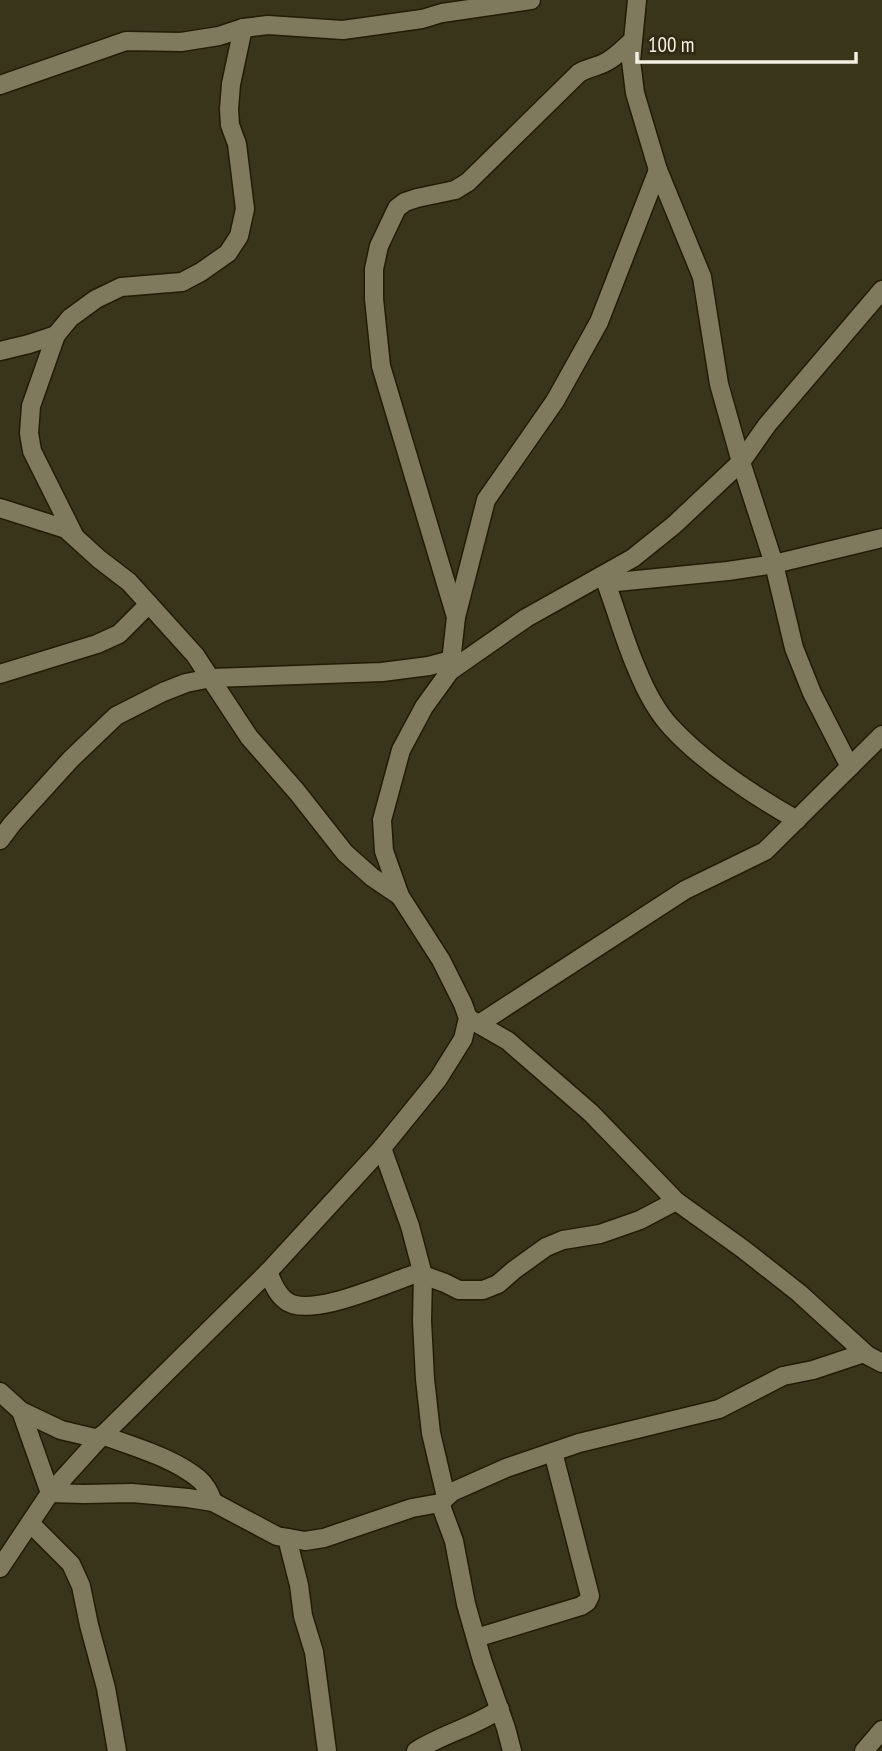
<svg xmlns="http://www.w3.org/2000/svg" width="882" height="1751" font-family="'PT Sans Narrow',sans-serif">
	<rect width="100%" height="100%" fill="#39351b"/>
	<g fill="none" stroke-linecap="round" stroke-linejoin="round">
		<!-- minor casing -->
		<g stroke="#211c03" stroke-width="21">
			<g id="minor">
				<polyline points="637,0 631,61 635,93 658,170 702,277 719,384 741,462 774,564 794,648 812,693 850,767"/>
				<polyline points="0,85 126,41 181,42 219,36 243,28 268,25 343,30 422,19 442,13 531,0"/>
				<polyline points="0,351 29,344 56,335"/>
				<polyline points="0,508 66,529 99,559 129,582 195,655 249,737 297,792 345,853 372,877 400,896"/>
				<polyline points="74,535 32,451 29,433 31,406 56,335 70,318 96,299 121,287 182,282 201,272 228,253 239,236 245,209 237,144 230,125 229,109 231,84 243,28"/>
				<path d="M 603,575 C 615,605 623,637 636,667 C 644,687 656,711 671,727 C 705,764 753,795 797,820"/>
				<polyline points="606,583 728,571 774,564 882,538"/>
				<path d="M 456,617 L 381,366 L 374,299 L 374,269 L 379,246 L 397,208 L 405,202 L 417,198 L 455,190 L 468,182 L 579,73 C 587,68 597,67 606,62 C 616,57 625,47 633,40"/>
				<polyline points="450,671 456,617 486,500 555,401 599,322 658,170"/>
				<polyline points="0,674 97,644 119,634 149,604"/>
				<polyline points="0,840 12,824 71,759 116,716 163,692 186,683 211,678 382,672 429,666 451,660"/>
				<polyline points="468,1018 508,1041 591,1113 676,1201 743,1249 799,1293 867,1355 882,1363"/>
				<polyline points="479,1024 685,890 765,851 882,735"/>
				<polyline points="382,1148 410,1226 423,1275 422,1321 425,1379 431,1433 446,1497"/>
				<path d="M 268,1272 C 272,1281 276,1293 285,1300 C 307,1320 385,1284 412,1275 L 423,1275 L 445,1283 L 459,1290 L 483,1290 L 498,1284 L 514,1270 L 546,1247 L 563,1240 L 600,1234 L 640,1220 L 676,1201"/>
				<polyline points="0,1392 21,1411 61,1430 99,1439"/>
				<polyline points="21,1411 50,1493 84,1494 132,1493 188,1498 213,1502 277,1536 305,1541 324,1538 412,1508 440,1503 452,1492 506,1468 579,1443 719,1409 783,1376 813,1370 864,1353"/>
				<path d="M 102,1435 C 134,1447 172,1457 199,1479 C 206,1485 210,1493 213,1502"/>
				<polyline points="440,1503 454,1541 466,1604 482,1660 506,1728 512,1751"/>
				<polyline points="30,1523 71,1564 81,1586 89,1625 106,1688 117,1751"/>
				<polyline points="287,1538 299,1585 303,1616 314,1652 327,1751"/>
				<polyline points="0,1568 50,1493 99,1439 268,1272 382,1148 438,1079 463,1039 468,1018 463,1004 441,960 400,896 384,851 382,820 401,750 424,707 450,671 526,618 633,558 674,525 741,462 767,425 882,290"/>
				<polyline points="476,1638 581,1606 587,1602 590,1596 553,1452"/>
				<path d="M 416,1751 C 442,1734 474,1727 500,1709"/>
				<polyline points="864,1751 882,1730"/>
			</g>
		</g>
		<!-- minor -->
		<use href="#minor" stroke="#7f7a5e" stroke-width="18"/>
	</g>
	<!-- scale -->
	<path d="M637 52v10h219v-10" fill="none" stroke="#f3f0e1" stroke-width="3.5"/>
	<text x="648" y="52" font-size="21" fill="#f3f0e1" stroke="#2f2a11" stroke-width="5" paint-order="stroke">100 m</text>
</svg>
